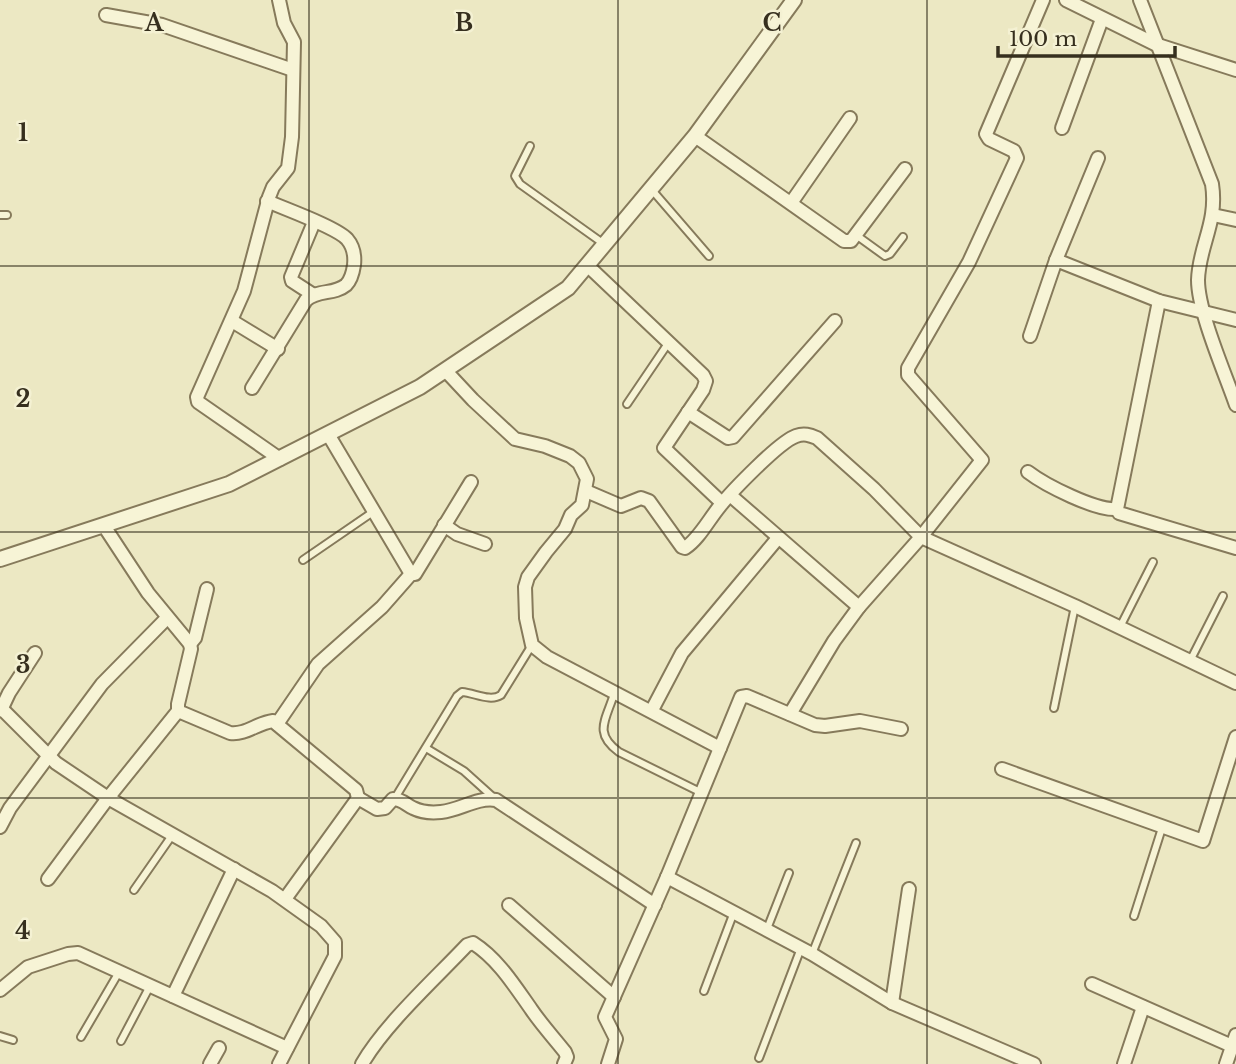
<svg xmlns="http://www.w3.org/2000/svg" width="1236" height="1064" font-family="'Libre Baskerville',serif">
	<rect width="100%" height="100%" fill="#ece8c3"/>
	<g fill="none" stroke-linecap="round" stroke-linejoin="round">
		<!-- service casing -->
		<g stroke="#867a5b" stroke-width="10">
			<g id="service">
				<polyline points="530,146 515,176 520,184 604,244"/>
				<polyline points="652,190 709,256"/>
				<polyline points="0,215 7,215"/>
				<polyline points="856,235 885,256 890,254 903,237"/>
				<polyline points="627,404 669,342"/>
				<polyline points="303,560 373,512"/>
				<polyline points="1120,627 1153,562"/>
				<polyline points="1190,661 1223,596"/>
				<path d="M 614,694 C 606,720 593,733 619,752 L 700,792"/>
				<polyline points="1054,708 1075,606"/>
				<polyline points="426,748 464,771 494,798"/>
				<path d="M 395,798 L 457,696 L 462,692 C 475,693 490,702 501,695 L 532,645"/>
				<polyline points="134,890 173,834"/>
				<polyline points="1134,916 1162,828"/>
				<polyline points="767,929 789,873"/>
				<polyline points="812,954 856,843"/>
				<polyline points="704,991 734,912"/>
				<polyline points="0,1036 13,1040"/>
				<polyline points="81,1037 119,972"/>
				<polyline points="121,1041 150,986"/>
				<polyline points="759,1058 801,948"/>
			</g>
		</g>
		<!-- minor casing -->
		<g stroke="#867a5b" stroke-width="16">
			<g id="minor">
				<polyline points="279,0 284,23 294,42 292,137 288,168 273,187 269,197 244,291 197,397 198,402 280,459"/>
				<polyline points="1066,0 1155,44 1236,70"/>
				<path d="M 1140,0 L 1212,184 C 1218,223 1199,245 1198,280 C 1198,312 1225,373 1236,405"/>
				<polyline points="106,15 162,25 293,70"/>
				<polyline points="1062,128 1102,19"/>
				<polyline points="695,136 844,241 851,241 905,169"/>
				<polyline points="791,203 850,118"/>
				<polyline points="1213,215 1236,220"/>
				<polyline points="1056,260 1159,301 1236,320"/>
				<polyline points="587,265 703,375 706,381 703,390 664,448 722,503"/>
				<polyline points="312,294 292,281 291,277 314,222"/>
				<polyline points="1159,301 1117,509 1119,513 1236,548"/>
				<polyline points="232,321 278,349"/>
				<polyline points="1030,336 1056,260 1098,158"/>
				<polyline points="445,370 473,400 515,439 545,446 570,456 579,463 587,479 582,505 571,515 565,529 546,552 528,577 525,587 526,618 532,645 547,657 720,748"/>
				<path d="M 252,388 L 306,300 C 318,289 334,295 346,285 C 351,280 353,272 354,265 C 355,256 353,246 347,239 C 336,227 285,209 267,201"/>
				<polyline points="688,412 728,438 733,437 835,321"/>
				<polyline points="328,434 411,574 415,574 471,482"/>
				<path d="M 1028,472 C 1045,485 1096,511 1117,509"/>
				<path d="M 586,491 L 621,506 L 641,498 L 649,501 L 682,547 L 685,548 C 699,539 709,519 720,506 C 732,491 779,442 796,436 C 804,433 810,435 817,438 L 874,489 L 921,537 L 1075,606 L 1236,683"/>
				<polyline points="730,495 859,607"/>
				<polyline points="444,525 457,534 485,544"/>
				<path d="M 104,526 L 148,593 L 190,644 L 191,649 L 178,704 L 178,711 L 230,733 C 246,735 257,723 273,721 L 356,790 L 358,798 L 285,899"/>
				<polyline points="190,644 195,638 207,589"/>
				<polyline points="0,710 4,711 56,763 108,798 272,891 321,926 335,942 335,956 279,1064"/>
				<polyline points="1,710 9,693 35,653"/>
				<polyline points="652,710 682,653 778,538"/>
				<polyline points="790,714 834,641 859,607 921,537 982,460 908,375 908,368 969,262 1017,158 1014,151 989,139 986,134 1043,0"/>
				<polyline points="277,724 318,664 382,607 411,574"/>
				<polyline points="1002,769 1203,841 1236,737"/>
				<path d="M 358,798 L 377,809 L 385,808 L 393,799 C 402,799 406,805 413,808 C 421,812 432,813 441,812 C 461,810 476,797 496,800 L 655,905"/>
				<polyline points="0,827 10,808 102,684 167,618"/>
				<polyline points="667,877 812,954 892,1003 1034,1064"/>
				<polyline points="48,879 108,798 178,711"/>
				<polyline points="509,905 614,997"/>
				<polyline points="1092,984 1232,1046"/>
				<polyline points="0,990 28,967 68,954 78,953 287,1048"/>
				<polyline points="173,996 234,869"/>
				<polyline points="892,1003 909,889"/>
				<polyline points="210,1064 219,1048"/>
				<path d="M 362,1064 C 385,1024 435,979 467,945 L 473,943 C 498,959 514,985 531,1009 C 541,1024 554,1038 565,1052 L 567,1057 L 564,1064"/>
				<polyline points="608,1064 616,1039 605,1017 667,877 741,697 747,696 815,725 825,726 860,721 901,729"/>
				<polyline points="1124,1064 1143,1007"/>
				<polyline points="1226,1064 1236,1035"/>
			</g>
		</g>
		<!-- tertiary casing -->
		<g stroke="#867a5b" stroke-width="18">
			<polyline id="tertiary" points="0,559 229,484 420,387 568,288 695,136 794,0"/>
		</g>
		<!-- service -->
		<use href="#service" stroke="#f7f4d6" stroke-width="6"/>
		<!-- minor -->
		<use href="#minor" stroke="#f7f4d6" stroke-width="12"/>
		<!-- tertiary -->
		<use href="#tertiary" stroke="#f7f4d6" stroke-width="14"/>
	</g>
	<!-- grid -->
	<path fill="none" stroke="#362f1e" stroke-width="2" stroke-opacity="0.55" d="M 309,0 L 309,1064M 618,0 L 618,1064M 927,0 L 927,1064M 0,266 L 1236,266M 0,532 L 1236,532M 0,798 L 1236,798"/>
	<g font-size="23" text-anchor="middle" font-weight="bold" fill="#362f1e" stroke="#f4f1d3" stroke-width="5" stroke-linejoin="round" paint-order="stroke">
		<text x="154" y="31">A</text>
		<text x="464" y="31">B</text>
		<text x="772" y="31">C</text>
		<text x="23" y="141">1</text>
		<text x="23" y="407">2</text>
		<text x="23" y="673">3</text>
		<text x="23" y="939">4</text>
	</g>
	<!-- scale -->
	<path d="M998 46v10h177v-10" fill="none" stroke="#362f1e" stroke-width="3.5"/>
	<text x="1009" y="46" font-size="21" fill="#362f1e" stroke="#f4f1d3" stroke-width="5" paint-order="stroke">100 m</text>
</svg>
